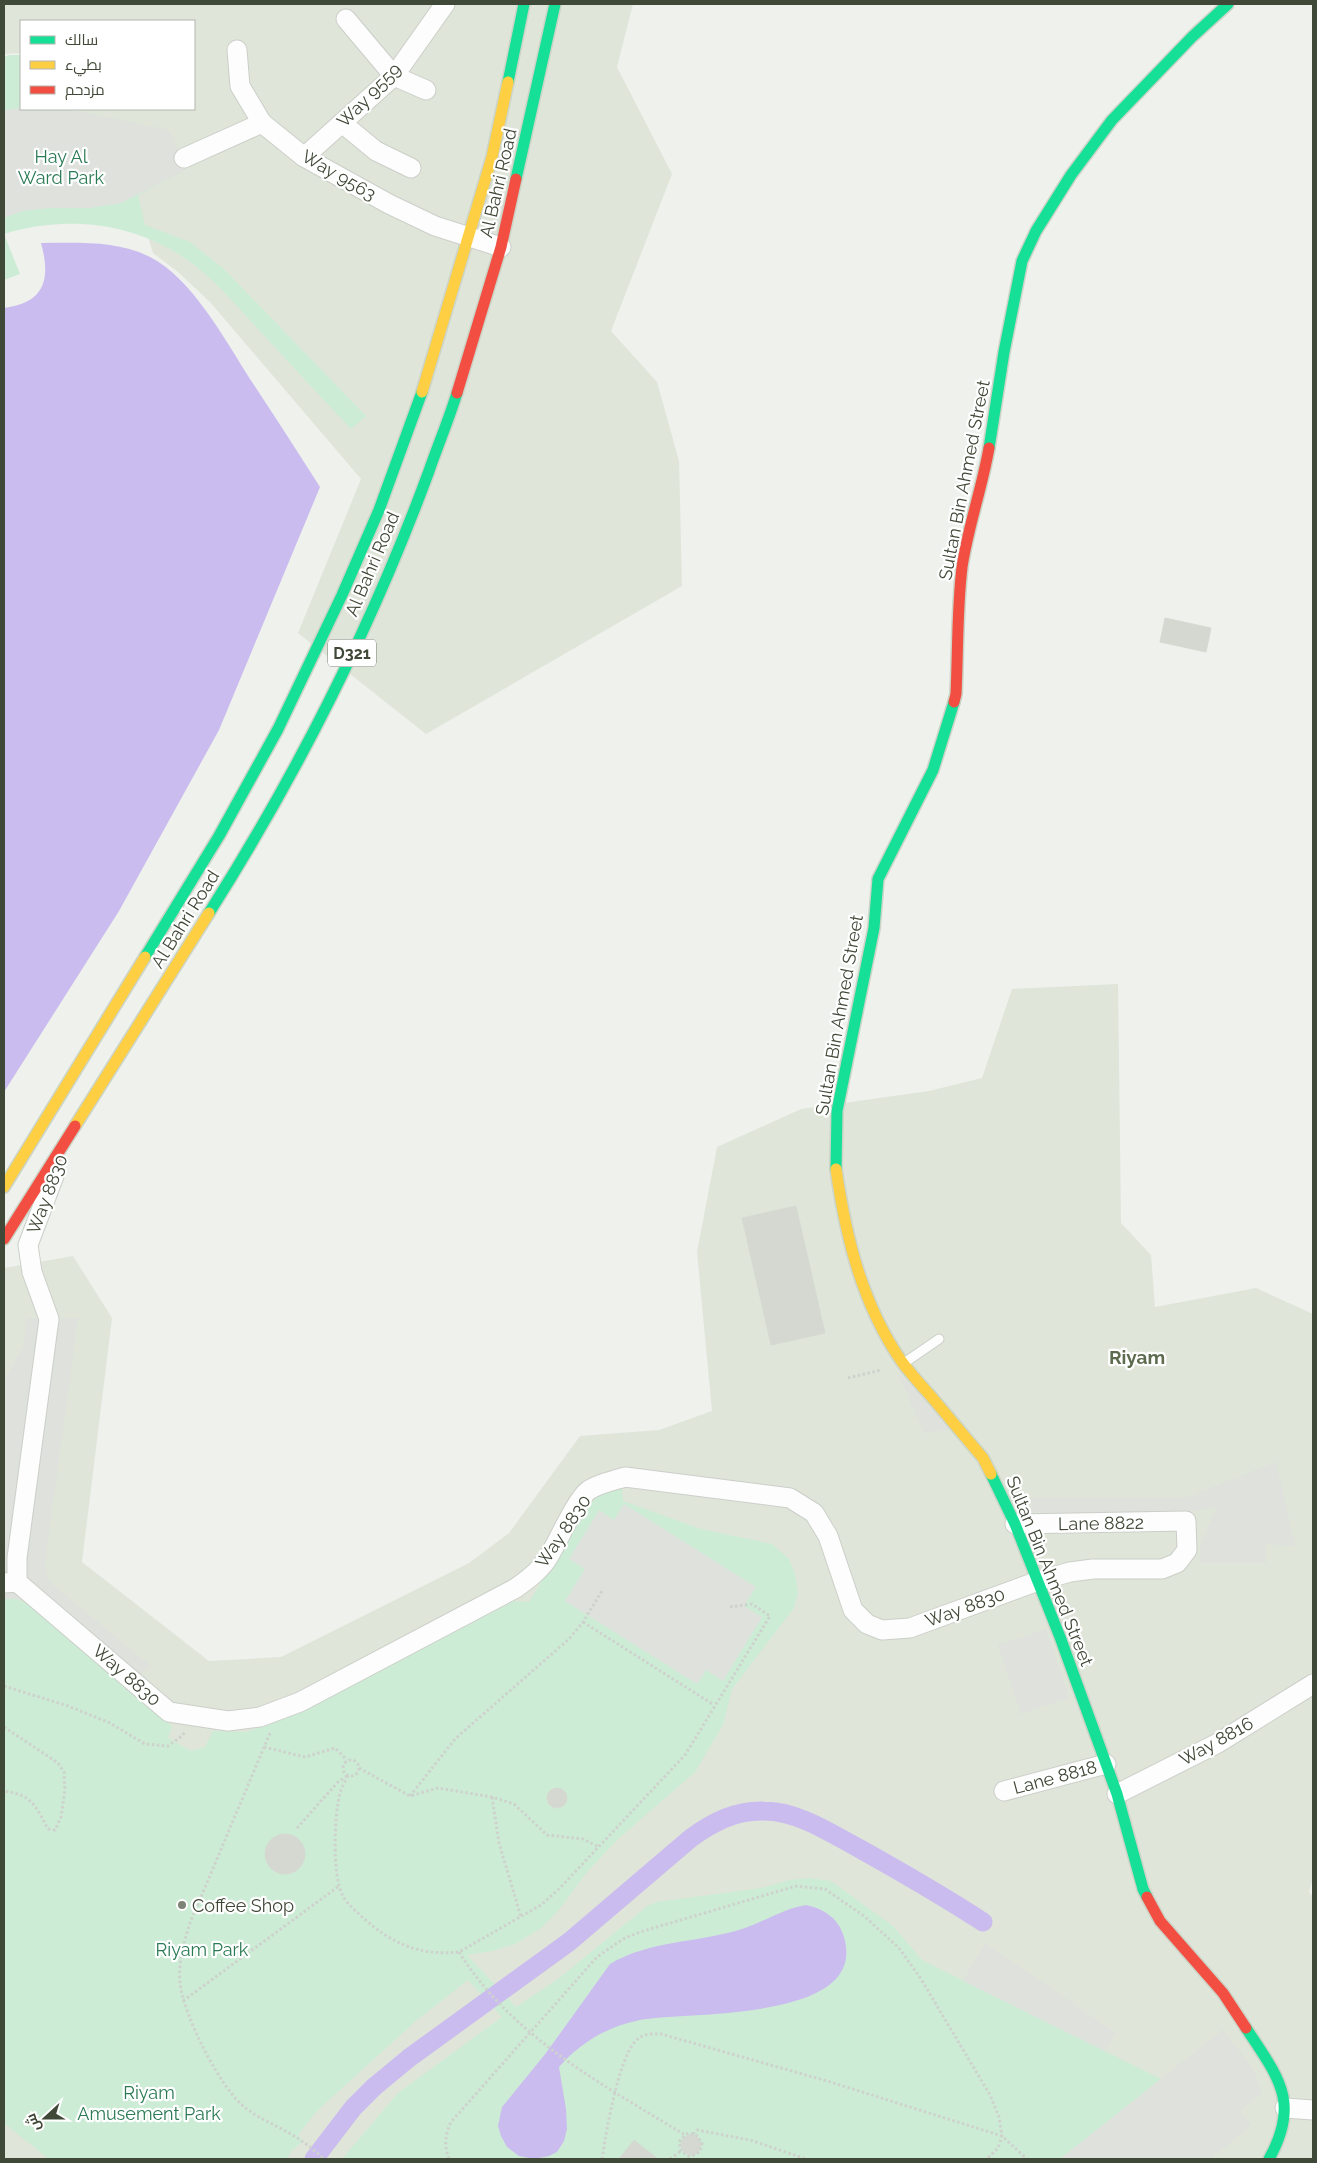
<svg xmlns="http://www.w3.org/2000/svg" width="1317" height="2163" font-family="Raleway,Cairo,sans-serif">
	<rect width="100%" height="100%" fill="#eef1ec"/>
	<!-- residential -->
	<g fill="#dfe5d9">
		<polygon points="4,4 633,4 617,67 672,174 611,331 657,382 679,461 682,586 426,734 298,633 361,479 210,302 177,271 153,253 136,195 75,109 194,109 194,21 21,21 21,53 4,54"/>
		<polygon points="1118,984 1121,1223 1151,1255 1155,1307 1256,1288 1313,1314 1313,1878 1309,1892 1313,1897 1313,2159 4,2159 4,1268 73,1256 112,1318 82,1562 209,1661 281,1657 469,1563 509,1533 580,1436 659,1430 712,1411 697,1252 717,1147 801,1109 929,1091 982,1078 1012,989"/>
	</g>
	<!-- green -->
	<g fill="#cdecd6">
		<path d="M 9,55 L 21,55 L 21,109 L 187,169 L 138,195 L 145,225 L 190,242 L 224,269 L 366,416 L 351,429 C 320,396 290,364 260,331 C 237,307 214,278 186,259 C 132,222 66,215 4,234 L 20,274 L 4,280 L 4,57 Z"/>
		<polygon points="622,1489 623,1501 701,1529 772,1544 789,1559 795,1574 798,1592 794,1608 732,1689 723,1725 695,1772 617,1840 587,1872 558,1911 541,1928 515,1944 493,1951 467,1955 516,2007 558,1979 646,1907 656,1902 761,1888 790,1880 810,1878 831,1881 893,1926 922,1960 1161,2079 1060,2159 342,2159 398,2093 502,2017 468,1980 417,2020 317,2111 298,2135 303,2141 291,2151 287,2159 49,2159 4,2123 4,1599 17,1599 34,1606 172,1726 168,1738 191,1751 205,1747 213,1731 246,1732 278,1721 512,1601 529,1602 592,1498 606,1490"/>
	</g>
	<!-- parking -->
	<g fill="#dee1dc">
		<polygon points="21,108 66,109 169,130 187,169 121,203 90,208 49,208 22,211 4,218 4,110"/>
		<polygon points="27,1318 78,1318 45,1562 47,1580 149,1665 130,1688 34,1606 17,1599 4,1599 4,1382 24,1344"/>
		<polygon points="898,1373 957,1429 924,1433"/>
		<polygon points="1276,1462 1295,1546 1266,1544 1266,1563 1200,1563 1200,1545 1217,1507 1161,1516 1031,1512 1031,1498 1185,1498"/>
		<polygon points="624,1504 756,1587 744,1606 762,1617 723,1681 706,1670 697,1684 565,1601 585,1569 569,1559 599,1510 614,1520"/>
		<polygon points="1046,1629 1069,1698 1021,1714 998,1645"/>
		<polygon points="985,1943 1116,2033 1105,2051 963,1981"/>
		<polygon points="1223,2030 1252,2068 1262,2092 1240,2111 1251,2125 1210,2159 1060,2159"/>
	</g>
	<!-- water -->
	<g fill="#cbbcef">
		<path d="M 41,243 C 76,243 117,240 150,257 C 191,277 226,341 250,379 C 274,415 297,451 320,487 L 219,730 L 119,911 L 4,1092 L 4,308 C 45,303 51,279 41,243 Z"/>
		<path d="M 806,1905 C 822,1908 838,1918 843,1934 C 874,2023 686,2011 640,2020 C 608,2026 580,2043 559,2067 L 566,2109 L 567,2129 L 564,2141 L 557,2152 L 549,2156 L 534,2159 L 519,2156 L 507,2147 L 501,2136 L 498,2126 L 502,2107 L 546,2053 L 610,1964 C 650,1940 698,1943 742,1929 C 764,1922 782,1909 806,1905 Z"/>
	</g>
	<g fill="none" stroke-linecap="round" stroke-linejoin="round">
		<!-- canal -->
		<path stroke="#cbbcef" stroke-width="19" d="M 314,2159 L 353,2108 L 374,2087 L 409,2058 L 569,1942 L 691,1838 C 713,1822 736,1810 764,1811 C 798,1811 832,1834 862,1850 C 903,1873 943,1896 983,1922"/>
	</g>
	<!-- building -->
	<g fill="#d4d8d1" stroke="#d5dad2">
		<polygon points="1165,618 1211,628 1206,652 1160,642"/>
		<polygon points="796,1206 825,1333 771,1345 742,1218"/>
		<circle cx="557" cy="1798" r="10"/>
		<circle cx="285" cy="1854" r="20"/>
		<circle cx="691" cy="2145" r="10"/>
		<polygon points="634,2140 658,2159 619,2159"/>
	</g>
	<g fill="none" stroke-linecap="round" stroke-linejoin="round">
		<!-- lane casing -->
		<g stroke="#cccfc9" stroke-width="11">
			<polyline id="lane" points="904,1363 939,1339"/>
		</g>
		<!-- street casing -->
		<g stroke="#cccfc9" stroke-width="21">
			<g id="street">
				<polyline points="346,19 394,76 426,90"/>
				<polyline points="237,50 240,86 262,123"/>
				<polyline points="342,123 376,151 411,168"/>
				<polyline points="304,157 394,76 445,4"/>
				<polyline points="184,158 262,123 304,157 389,204 435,226 501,247"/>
				<polyline points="17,1582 17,1558 49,1319 32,1272 28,1245 54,1176"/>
				<path d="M 4,1583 L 17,1582 L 169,1712 L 228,1721 L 260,1717 L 300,1702 L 516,1588 C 528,1579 541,1570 549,1556 C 558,1542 576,1499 589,1490 C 600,1483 613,1481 625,1477 L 790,1498 L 814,1513 L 828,1536 L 853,1610 L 867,1624 L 882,1630 L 910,1628 L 1038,1581 L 1070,1572 L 1093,1569 L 1162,1569 L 1177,1563 L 1187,1550 L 1186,1521 L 1015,1524"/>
				<polyline points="1004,1791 1106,1764"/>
				<polyline points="1117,1794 1218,1743 1313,1684"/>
				<polyline points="1285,2108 1313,2110"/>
			</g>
		</g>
		<!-- fast casing -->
		<g stroke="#cbd4c6" stroke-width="14">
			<g id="fast">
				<polyline points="508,82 524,4"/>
				<polyline points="516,179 555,4"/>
				<polyline points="989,448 1004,352 1022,261 1036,231 1071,175 1112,120 1192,37 1228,4"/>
				<path d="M 209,913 C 297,774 372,626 429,471 C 438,445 449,419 457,393"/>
				<polyline points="145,957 219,836 278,729 342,595 379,510 422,392"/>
				<polyline points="836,1169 837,1111 874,928 878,879 933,770 954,702"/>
				<polyline points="991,1474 1015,1524 1060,1637 1117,1794 1143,1889 1147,1897"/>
				<path d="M 1246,2028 C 1278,2077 1301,2102 1269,2159"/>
			</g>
		</g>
		<!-- slow casing -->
		<g stroke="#cbd4c6" stroke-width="14">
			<g id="slow">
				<polyline points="422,392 492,157 508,82"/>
				<polyline points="75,1126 209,913"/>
				<path d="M 836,1169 C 846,1238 862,1304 902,1362 C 910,1373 920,1384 929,1394 C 947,1415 965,1437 983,1458 L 991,1474"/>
				<polyline points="4,1187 145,957"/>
			</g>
		</g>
		<!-- jam casing -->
		<g stroke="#cbd4c6" stroke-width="14">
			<g id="jam">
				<polyline points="457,393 501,247 516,179"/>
				<path d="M 954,702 L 956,694 C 958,652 957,609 962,567 C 968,527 982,488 989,448"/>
				<polyline points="4,1239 75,1126"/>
				<polyline points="1147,1897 1160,1921 1223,1993 1246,2028"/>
			</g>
		</g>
		<!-- path -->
		<g stroke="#ced2cc" stroke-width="3" stroke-dasharray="2.5 2.5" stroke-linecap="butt">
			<polyline points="848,1378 881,1370"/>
			<polyline points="583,1622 714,1705"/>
			<polyline points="4,1686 68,1706 110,1723 145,1744 168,1746 182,1736 185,1732"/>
			<path d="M 4,1727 L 58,1763 L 64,1772 L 65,1790 L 61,1817 L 55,1830 L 48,1829 C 35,1805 32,1795 4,1791"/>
			<path d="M 270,1733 L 190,1923 C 184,1942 178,1962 180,1983 C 183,2014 221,2091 247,2109 C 264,2122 286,2129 303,2142 C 311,2147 317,2153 324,2159"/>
			<polyline points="264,1747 305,1757 335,1748 347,1760"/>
			<circle cx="351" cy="1768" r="8"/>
			<polyline points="359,1768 410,1796 438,1788 492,1797 514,1804 547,1835 583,1839 599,1847"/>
			<path d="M 348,1776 C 345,1781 342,1787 340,1793 C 334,1815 332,1877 343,1896 C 347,1904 355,1910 361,1916 C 391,1943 418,1956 459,1952 L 541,1905 L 560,1888 L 685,1755 L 770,1616 L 752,1604 L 729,1607"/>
			<polyline points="410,1796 455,1739 569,1639 583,1622 602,1591"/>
			<polyline points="492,1797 499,1843 521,1917"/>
			<polyline points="297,1828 338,1782 347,1776"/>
			<path d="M 459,1952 C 511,2036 603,2085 685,2135 L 689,2133 L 697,2136 L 702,2143 C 701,2152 697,2156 688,2156 L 681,2151 L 679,2142 L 685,2135"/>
			<polyline points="183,2001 339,1886"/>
			<polyline points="693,2134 697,2130 750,2140 806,2159"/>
			<path d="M 449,2159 C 444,2146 445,2135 451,2122 L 597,1957 L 623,1939 L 640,1932 L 796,1886 L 825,1889 L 864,1916 L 899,1948 L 921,1979 L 990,2095 L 999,2117 L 1002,2136 L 998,2148 L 987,2159"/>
			<path d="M 602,2159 C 606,2134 619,2051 639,2038 C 645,2033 654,2034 661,2034 L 827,2081 L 1002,2136 L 1027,2159"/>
			<polyline points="670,2159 681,2151"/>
		</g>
		<!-- lane -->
		<use href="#lane" stroke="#fcfdfc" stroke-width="9"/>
		<!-- street -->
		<use href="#street" stroke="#fcfdfc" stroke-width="19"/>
		<!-- fast -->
		<use href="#fast" stroke="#16e098" stroke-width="11"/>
		<!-- slow -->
		<use href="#slow" stroke="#ffcf43" stroke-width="11"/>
		<!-- jam -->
		<use href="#jam" stroke="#f24e42" stroke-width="11"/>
	</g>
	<!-- markers -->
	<circle fill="#7d8376" stroke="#fff" stroke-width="2" cx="182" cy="1905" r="5"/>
	<g text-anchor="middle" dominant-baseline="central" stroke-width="4.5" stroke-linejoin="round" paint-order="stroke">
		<!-- shield labels -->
		<rect fill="#fff" stroke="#797f73" stroke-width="1" x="328" y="639.5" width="48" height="27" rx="4"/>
		<g font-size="16" font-weight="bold" fill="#404837">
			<text x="352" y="653">D321</text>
		</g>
		<!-- street labels -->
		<g font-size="18" fill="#404837" stroke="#fff">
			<text transform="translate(369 95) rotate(-45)">Way 9559</text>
			<text transform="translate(339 175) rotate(30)">Way 9563</text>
			<text transform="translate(498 183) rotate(-77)">Al Bahri Road</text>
			<text transform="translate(964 480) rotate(-79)">Sultan Bin Ahmed Street</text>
			<text transform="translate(372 564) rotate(-67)">Al Bahri Road</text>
			<text transform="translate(185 919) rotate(-58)">Al Bahri Road</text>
			<text transform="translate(839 1015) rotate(-80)">Sultan Bin Ahmed Street</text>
			<text transform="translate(47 1194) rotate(-69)">Way 8830</text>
			<text transform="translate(1101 1523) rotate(-1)">Lane 8822</text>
			<text transform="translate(563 1531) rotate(-56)">Way 8830</text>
			<text transform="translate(1050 1571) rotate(68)">Sultan Bin Ahmed Street</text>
			<text transform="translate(965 1607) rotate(-20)">Way 8830</text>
			<text transform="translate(127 1675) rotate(41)">Way 8830</text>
			<text transform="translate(1216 1741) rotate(-29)">Way 8816</text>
			<text transform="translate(1055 1777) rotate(-15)">Lane 8818</text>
		</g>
		<!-- park labels -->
		<g font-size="18" fill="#2a7a53" stroke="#fff">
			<text x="61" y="156">Hay Al<tspan x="61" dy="21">Ward Park</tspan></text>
			<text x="202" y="1949">Riyam Park</text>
			<text x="149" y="2092">Riyam<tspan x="149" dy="21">Amusement Park</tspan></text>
		</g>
		<!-- poi labels -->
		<g font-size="18" fill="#404837" stroke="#fff" text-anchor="start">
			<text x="192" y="1905">Coffee Shop</text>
		</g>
		<!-- neighbourhood labels -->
		<g font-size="19" font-weight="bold" fill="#5d6b4e" stroke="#fff">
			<text x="1137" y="1357">Riyam</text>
		</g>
	</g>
	<!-- border -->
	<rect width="1317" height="2163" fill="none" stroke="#404837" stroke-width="10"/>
	<!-- legend -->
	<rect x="20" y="20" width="175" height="90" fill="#ffffff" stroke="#b3b6af"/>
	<rect x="30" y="36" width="25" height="8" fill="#16e098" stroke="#b3b6af"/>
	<text x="65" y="45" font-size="15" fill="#404837">سالك</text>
	<rect x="30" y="61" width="25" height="8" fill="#ffcf43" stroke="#b3b6af"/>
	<text x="65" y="70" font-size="15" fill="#404837">بطيء</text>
	<rect x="30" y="86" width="25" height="8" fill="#f24e42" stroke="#b3b6af"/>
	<text x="65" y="95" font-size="15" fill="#404837">مزدحم</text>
	<!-- north arrow -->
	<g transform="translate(45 2118) rotate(249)" stroke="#ffffff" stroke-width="4" paint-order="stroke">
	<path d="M0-4L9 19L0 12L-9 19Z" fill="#404837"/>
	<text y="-8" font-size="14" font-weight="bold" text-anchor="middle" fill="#404837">ش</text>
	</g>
</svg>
